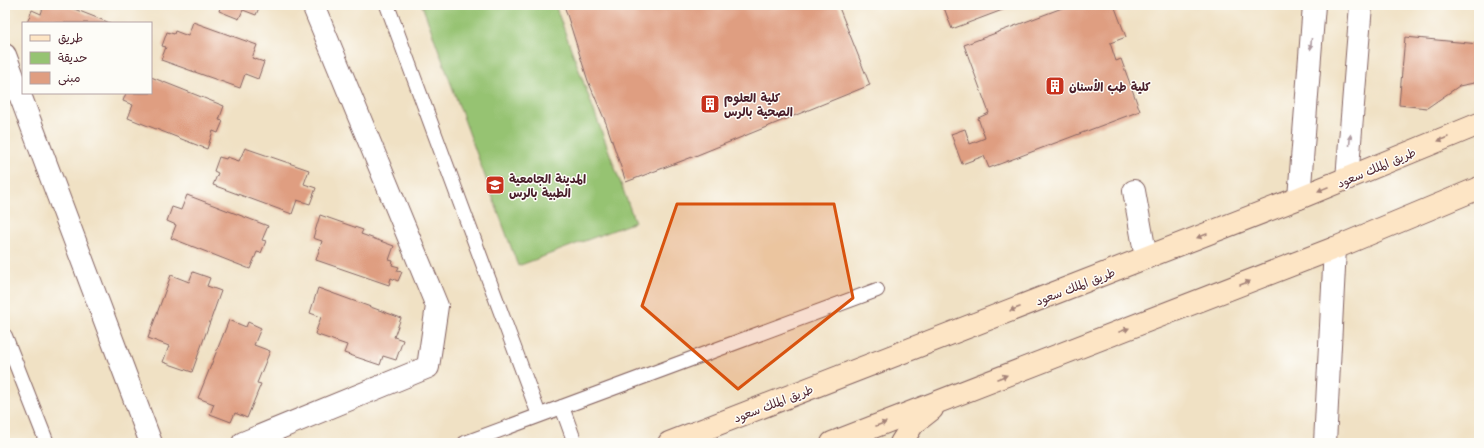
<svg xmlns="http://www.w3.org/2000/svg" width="1484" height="448" font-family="Mali,'Playpen Sans Arabic',sans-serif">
	<rect width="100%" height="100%" fill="#fdfcf7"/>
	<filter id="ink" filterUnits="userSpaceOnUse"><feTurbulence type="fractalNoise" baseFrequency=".025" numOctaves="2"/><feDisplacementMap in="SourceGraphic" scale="8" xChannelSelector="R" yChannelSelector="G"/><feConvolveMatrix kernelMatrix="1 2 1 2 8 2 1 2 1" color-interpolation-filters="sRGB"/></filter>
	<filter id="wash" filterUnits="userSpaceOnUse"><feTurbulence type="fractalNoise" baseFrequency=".012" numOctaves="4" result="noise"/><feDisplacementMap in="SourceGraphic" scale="16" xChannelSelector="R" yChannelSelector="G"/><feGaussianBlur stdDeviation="0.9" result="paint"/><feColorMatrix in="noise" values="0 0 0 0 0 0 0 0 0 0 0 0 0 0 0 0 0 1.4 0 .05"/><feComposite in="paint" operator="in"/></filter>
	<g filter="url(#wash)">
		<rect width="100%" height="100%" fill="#f0e1c4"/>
		<!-- green -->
		<polygon fill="#96c372" stroke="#70714e" points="422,5 555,5 635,222 518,266"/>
		<g id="blocks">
			<!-- building -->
			<g fill="#df9e81">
				<polygon points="44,5 64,5 110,23 27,23 32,10 41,14"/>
				<polygon points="221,5 260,5 256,15 243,10 239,19 219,11"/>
				<polygon points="564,5 838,5 870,85 695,156 626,182 606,123 588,81"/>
				<polygon points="943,5 1013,5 1013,6 952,29"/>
				<polygon points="1070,5 1114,5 1126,37 1110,43 1116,61 1121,59 1140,111 989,168 984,156 962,164 951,134 965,129 970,144 985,138 978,118 989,113 964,45"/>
				<polygon points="193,22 257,45 252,58 264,62 258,79 245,74 240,88 161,60 166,47 162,46 167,32 174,34 175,31 188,36"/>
				<polygon points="1405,37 1479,44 1479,82 1459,86 1427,108 1399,105"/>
				<polygon points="151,77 224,106 219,120 223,121 218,133 213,131 207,149 128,118 133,105 123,101 126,93 151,93"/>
				<polygon points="245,148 309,170 304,184 316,188 310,204 297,200 292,214 213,185 218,173 214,171 219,157 226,159 227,157 239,161"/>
				<polygon points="187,195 268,226 262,240 266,241 261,253 257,252 250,269 171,238 176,225 167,221 172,207 181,210"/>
				<polygon points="320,215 363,230 361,234 394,246 389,260 393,261 392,265 399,267 397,271 402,272 398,281 391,278 389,285 316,260 322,241 313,238"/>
				<polygon points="193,272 210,278 207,286 221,291 192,372 163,362 169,346 148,338 171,275 189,282"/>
				<polygon points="318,288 401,318 394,337 403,340 396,360 383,356 380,365 344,353 347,345 315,334 321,317 310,313"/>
				<polygon points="229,320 246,327 248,322 261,328 254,345 270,351 257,383 261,384 247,418 235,413 231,422 210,414 214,404 198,398"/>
			</g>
		</g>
	</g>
	<g filter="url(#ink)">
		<use href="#blocks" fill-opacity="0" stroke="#846361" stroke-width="1"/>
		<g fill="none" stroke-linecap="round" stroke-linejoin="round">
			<!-- lane casing -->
			<g stroke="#846361" stroke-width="16">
				<g id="lane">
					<polyline points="387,5 539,415"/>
					<polyline points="5,336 47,443"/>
					<polyline points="562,407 575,443"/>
					<polyline points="465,443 877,290"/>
				</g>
			</g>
			<!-- street casing -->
			<g stroke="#846361" stroke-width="24">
				<g id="street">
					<polyline points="5,55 151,443"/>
					<polyline points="1347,179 1361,5"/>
					<polyline points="1134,191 1146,258"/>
					<polyline points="1299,198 1314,5"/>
					<polyline points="243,443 428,367 437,306 313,5"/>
					<polyline points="1325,443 1335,248"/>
				</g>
			</g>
			<!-- secondary casing -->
			<g stroke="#846361" stroke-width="24">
				<g id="secondary">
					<polyline points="669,443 1299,198 1479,124"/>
					<polyline points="832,443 1335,248 1479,188"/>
					<polyline points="901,443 913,424 932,409"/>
				</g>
			</g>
			<!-- lane -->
			<use href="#lane" stroke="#fff" stroke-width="14"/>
			<!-- street -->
			<use href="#street" stroke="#fff" stroke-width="22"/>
			<!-- secondary -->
			<use href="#secondary" stroke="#fde5c5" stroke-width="22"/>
		</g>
		<!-- one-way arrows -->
		<defs><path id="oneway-solid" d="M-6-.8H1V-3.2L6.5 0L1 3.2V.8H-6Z"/></defs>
		<g fill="#ae9aa0">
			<use href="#oneway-solid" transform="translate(1311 44) rotate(95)"/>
			<use href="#oneway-solid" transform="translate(1350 140) rotate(-85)"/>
		</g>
		<g fill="#a48278">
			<use href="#oneway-solid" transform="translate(1443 139) rotate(157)"/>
			<use href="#oneway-solid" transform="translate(1323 189) rotate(158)"/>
			<use href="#oneway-solid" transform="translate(1202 236) rotate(159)"/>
			<use href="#oneway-solid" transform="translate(1245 283) rotate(-21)"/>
			<use href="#oneway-solid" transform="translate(1015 309) rotate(159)"/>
			<use href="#oneway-solid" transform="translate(1124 330) rotate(-21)"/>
			<use href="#oneway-solid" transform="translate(1002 377) rotate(-21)"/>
			<use href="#oneway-solid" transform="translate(881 424) rotate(-21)"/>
		</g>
	</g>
	<!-- marked area -->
	<path fill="#d8530f" fill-opacity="0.2" stroke="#d8530f" stroke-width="3" stroke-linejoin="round" d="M 677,204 L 834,204 L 853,298 L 738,389 L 642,306 Z"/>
	<!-- icons -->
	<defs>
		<g id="building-square" transform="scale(1)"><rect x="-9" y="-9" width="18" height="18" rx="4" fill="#c8321e" stroke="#fdfcf7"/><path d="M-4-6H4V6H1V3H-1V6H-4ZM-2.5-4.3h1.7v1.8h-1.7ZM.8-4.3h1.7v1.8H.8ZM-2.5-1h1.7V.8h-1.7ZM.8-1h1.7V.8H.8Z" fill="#fff"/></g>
		<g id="university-square" transform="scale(1)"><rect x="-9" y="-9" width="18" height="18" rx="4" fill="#c8321e" stroke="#fdfcf7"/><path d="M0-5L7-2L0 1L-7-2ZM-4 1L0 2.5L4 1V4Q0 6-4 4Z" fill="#fff"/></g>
	</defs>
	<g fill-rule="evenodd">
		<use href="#building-square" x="1055" y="86"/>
		<use href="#building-square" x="710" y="104"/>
		<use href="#university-square" x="495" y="185"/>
	</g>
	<g text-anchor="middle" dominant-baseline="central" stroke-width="3" stroke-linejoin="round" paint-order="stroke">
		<!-- poi labels -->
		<g font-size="12" font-weight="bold" fill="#4a1f2b" stroke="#fdfcf7" text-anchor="start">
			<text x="1069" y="86">كلية طب الأسنان</text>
			<text x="724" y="97">كلية العلوم<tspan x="724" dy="14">الصحية بالرس</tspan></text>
			<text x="509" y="178">المدينة الجامعية<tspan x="509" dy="14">الطبية بالرس</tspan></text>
		</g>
		<!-- street labels -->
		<g font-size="12" fill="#4a1f2b" stroke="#fdfcf7">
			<text transform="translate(1376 167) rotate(-23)">طريق الملك سعود</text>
			<text transform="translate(1075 286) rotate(-21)">طريق الملك سعود</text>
			<text transform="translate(773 403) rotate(-21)">طريق الملك سعود</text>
		</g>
	</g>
	<!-- margin -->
	<rect width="1484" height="448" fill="none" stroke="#fdfcf7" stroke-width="20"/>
	<!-- legend -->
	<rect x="22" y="22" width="130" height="72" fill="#fdfcf7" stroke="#b5a4a5"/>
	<rect x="30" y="35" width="20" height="6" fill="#fde5c5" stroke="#b5a4a5"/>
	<text x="58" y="42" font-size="12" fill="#4a1f2b">طريق</text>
	<rect x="30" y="52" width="20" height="12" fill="#96c372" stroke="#b5a4a5"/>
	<text x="58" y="62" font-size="12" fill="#4a1f2b">حديقة</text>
	<rect x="30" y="72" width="20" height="12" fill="#df9e81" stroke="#b5a4a5"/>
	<text x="58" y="82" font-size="12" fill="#4a1f2b">مبنى</text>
</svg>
